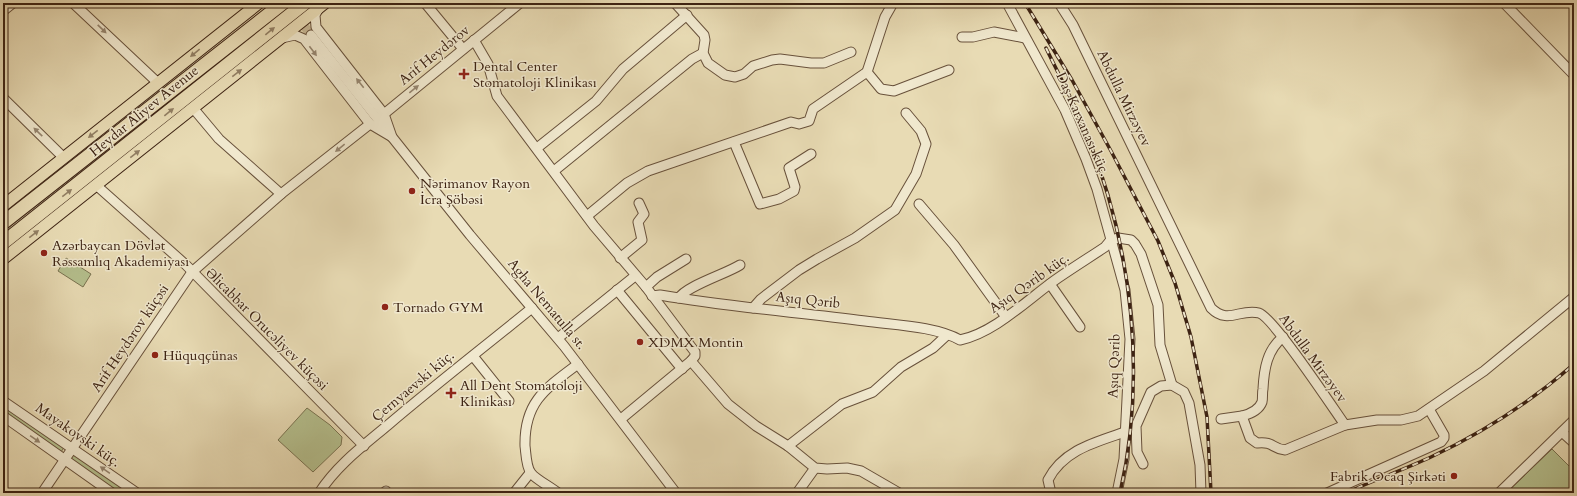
<svg xmlns="http://www.w3.org/2000/svg" width="1577" height="496" font-family="Cardo,serif">
	<rect width="100%" height="100%" fill="#e8dbb4"/>
	<filter id="stains"><feTurbulence type="fractalNoise" baseFrequency=".005" numOctaves="4"/><feColorMatrix values="0 0 0 0 .2 0 0 0 0 .09 0 0 0 0 .02 0 0 0 .5 -.17"/></filter>
	<radialGradient id="worn" r=".72"><stop offset=".6" stop-color="#630" stop-opacity="0"/><stop offset="1" stop-color="#630" stop-opacity=".3"/></radialGradient>
	<!-- green -->
	<g fill="#b5c08e" stroke="#797250">
		<polygon points="66,258 91,274 83,287 58,271"/>
		<polygon points="3,404 65,446 61,452 3,412"/>
		<polygon points="307,408 330,425 342,437 341,445 313,472 278,440"/>
		<polygon points="1552,449 1574,471 1574,493 1506,493"/>
		<polygon points="75,453 131,493 119,493 70,459"/>
	</g>
	<g fill="none" stroke-linecap="round" stroke-linejoin="round">
		<!-- minor-tunnel -->
		<polyline stroke="#c6b694" stroke-width="9" stroke-dasharray="9 4.5" stroke-linecap="butt" points="287,3 311,35"/>
		<!-- minor casing -->
		<g stroke="#68513b" stroke-width="11">
			<g id="minor">
				<polyline points="73,3 158,83"/>
				<polyline points="425,3 463,49"/>
				<polyline points="675,3 704,35 705,40 703,53 708,63 725,75 735,77 744,74 753,66 772,60 780,59 811,63 824,63 851,52"/>
				<polyline points="1007,3 1065,110 1086,159 1097,189 1125,290 1130,339 1124,459 1117,493"/>
				<path d="M 1059,3 L 1073,25 L 1211,308 C 1228,325 1240,308 1259,313 C 1273,317 1333,408 1345,425 L 1377,420 L 1401,420 L 1418,416 L 1484,371 L 1574,297"/>
				<polyline points="1504,3 1574,75"/>
				<polyline points="319,8 315,15 316,27 384,114 392,137 470,235 564,346 676,493"/>
				<polyline points="3,11 13,3"/>
				<polyline points="311,35 387,131"/>
				<polyline points="962,37 973,37 994,32 1025,38"/>
				<polyline points="282,38 295,35 304,39 370,124 392,137"/>
				<polyline points="474,40 488,64 497,96 594,226 646,287 695,352 695,356 691,361 621,419"/>
				<polyline points="867,72 885,17 893,3"/>
				<polyline points="3,98 63,157"/>
				<polyline points="193,108 219,139 281,194"/>
				<polyline points="384,114 520,3"/>
				<polyline points="734,142 760,204 779,199 794,191 795,187 789,168 811,154"/>
				<polyline points="537,148 596,101 623,69 687,15"/>
				<polyline points="554,171 692,59 703,53"/>
				<polyline points="96,185 186,265 364,446"/>
				<polyline points="919,204 954,245 1006,317"/>
				<polyline points="587,216 627,183 648,171 791,122 799,124 809,121 813,109 867,72 881,89 894,91 949,70"/>
				<polyline points="1110,241 1118,238 1131,240 1135,244 1141,254 1158,305 1160,345 1172,385"/>
				<polyline points="620,258 642,240 638,222 644,214 639,203"/>
				<polyline points="1050,284 1080,327"/>
				<polyline points="646,287 657,277 686,259"/>
				<polyline points="617,290 682,369"/>
				<path d="M 652,296 L 660,295 C 728,307 797,312 865,321 C 893,325 935,326 960,340 C 995,333 1029,298 1058,278 C 1074,267 1090,257 1105,247 L 1110,241"/>
				<path d="M 679,298 C 686,286 726,274 740,265"/>
				<polyline points="753,308 761,299 799,270 817,259 855,238 895,210 916,174 926,144 921,131 906,113"/>
				<path d="M 1283,337 C 1267,350 1264,369 1263,389 C 1262,393 1263,398 1262,402 C 1259,410 1250,414 1242,416 L 1250,438 L 1257,443 C 1274,441 1272,449 1285,450 L 1345,425"/>
				<polyline points="558,338 635,276"/>
				<polyline points="473,356 509,401"/>
				<polyline points="691,361 728,404 756,426 788,446 815,468 827,469 847,468 861,471 899,493"/>
				<polyline points="3,401 137,493"/>
				<polyline points="3,416 112,493"/>
				<polyline points="1221,419 1242,416"/>
				<polyline points="1562,432 1574,443"/>
				<polyline points="788,446 842,404 873,392 901,367 933,348 947,335"/>
				<polyline points="1143,464 1137,452 1136,426 1151,392 1161,386 1172,385 1184,392 1189,403 1200,465 1201,493"/>
				<polyline points="42,493 192,272 281,194 370,124"/>
				<path d="M 319,493 C 337,465 363,446 388,425 C 435,385 484,347 532,308"/>
				<polyline points="384,493 386,491"/>
				<polyline points="514,493 530,473"/>
				<path d="M 558,493 C 551,487 535,479 531,473 C 526,467 526,453 525,446 C 524,402 546,388 578,364"/>
				<polyline points="797,493 815,468"/>
				<path d="M 1051,493 L 1048,480 C 1063,450 1096,442 1125,432"/>
				<polyline points="1327,493 1441,442 1444,438 1444,435 1429,409"/>
				<polyline points="1499,493 1574,420"/>
			</g>
		</g>
		<!-- major casing -->
		<g stroke="#3d2313" stroke-width="13">
			<g id="major">
				<polyline points="3,206 259,3"/>
				<polyline points="3,259 325,3"/>
			</g>
		</g>
		<!-- highway casing -->
		<g stroke="#3d2313" stroke-width="15">
			<g id="highway">
				<polyline points="3,223 283,3"/>
				<polyline points="3,243 305,3"/>
			</g>
		</g>
		<!-- minor -->
		<use href="#minor" stroke="#f0e8ce" stroke-width="9"/>
		<!-- major -->
		<use href="#major" stroke="#e8dbb4" stroke-width="11"/>
		<!-- highway -->
		<use href="#highway" stroke="#e8dbb4" stroke-width="13"/>
		<!-- rail casing -->
		<g stroke="#3d2313" stroke-width="3.5">
			<g id="rail">
				<polyline points="1025,3 1072,80 1111,151 1158,241 1175,283 1191,337 1207,417 1211,493"/>
				<path d="M 1046,48 C 1060,77 1075,105 1087,135 C 1132,246 1147,376 1120,493"/>
				<path d="M 1346,493 C 1374,480 1403,470 1431,457 C 1482,433 1532,401 1574,364"/>
			</g>
		</g>
		<!-- rail -->
		<use href="#rail" stroke="#f0e8ce" stroke-width="2" stroke-dasharray="6" stroke-linecap="butt"/>
	</g>
	<!-- one-way arrows -->
	<defs><path id="oneway-solid" d="M-6-.8H1V-3.2L6.5 0L1 3.2V.8H-6Z"/></defs>
	<g fill="#968670">
		<use href="#oneway-solid" transform="translate(102 29) rotate(44)"/>
		<use href="#oneway-solid" transform="translate(313 51) rotate(53)"/>
		<use href="#oneway-solid" transform="translate(360 83) rotate(-128)"/>
		<use href="#oneway-solid" transform="translate(414 89) rotate(-39)"/>
		<use href="#oneway-solid" transform="translate(38 132) rotate(-136)"/>
		<use href="#oneway-solid" transform="translate(340 148) rotate(141)"/>
		<use href="#oneway-solid" transform="translate(35 439) rotate(35)"/>
		<use href="#oneway-solid" transform="translate(105 470) rotate(-145)"/>
	</g>
	<g fill="#927f64">
		<use href="#oneway-solid" transform="translate(270 31) rotate(-39)"/>
		<use href="#oneway-solid" transform="translate(195 53) rotate(141)"/>
		<use href="#oneway-solid" transform="translate(237 73) rotate(-38)"/>
		<use href="#oneway-solid" transform="translate(169 112) rotate(-39)"/>
		<use href="#oneway-solid" transform="translate(93 134) rotate(142)"/>
		<use href="#oneway-solid" transform="translate(135 154) rotate(-38)"/>
		<use href="#oneway-solid" transform="translate(67 193) rotate(-38)"/>
		<use href="#oneway-solid" transform="translate(34 234) rotate(-38)"/>
	</g>
	<!-- markers -->
	<g fill="#8f2418" stroke="#f0e8ce" stroke-width="1.5">
		<path d="M462 68h4v4h4v4h-4v4h-4v-4h-4v-4h4z"/>
		<circle cx="412" cy="191" r="4"/>
		<circle cx="44" cy="253" r="4"/>
		<circle cx="385" cy="307" r="4"/>
		<circle cx="640" cy="342" r="4"/>
		<circle cx="155" cy="355" r="4"/>
		<path d="M449 387h4v4h4v4h-4v4h-4v-4h-4v-4h4z"/>
		<circle cx="1454" cy="476" r="4"/>
	</g>
	<g text-anchor="middle" dominant-baseline="central" stroke-width="3" stroke-linejoin="round" paint-order="stroke">
		<!-- street labels -->
		<g font-size="14" fill="#3d2313" stroke="#f0e8ce">
			<text transform="translate(434 55) rotate(-39)">Arif Heydərov</text>
			<text transform="translate(1124 98) rotate(64)">Abdulla Mirzəyev</text>
			<text transform="translate(144 111) rotate(-39)">Heydar Aliyev Avenue</text>
			<text transform="translate(1083 124) rotate(66)">Daş Karxanası küç.</text>
			<text transform="translate(1029 283) rotate(-35)">Aşıq Qərib küç.</text>
			<text transform="translate(808 300) rotate(6)">Aşıq Qərib</text>
			<text transform="translate(547 304) rotate(50)">Agha Nematulla st.</text>
			<text transform="translate(267 329) rotate(45)">Əlicabbar Orucəliyev küçəsi</text>
			<text transform="translate(130 338) rotate(-56)">Arif Heydərov küçəsi</text>
			<text transform="translate(1313 358) rotate(54)">Abdulla Mirzəyev</text>
			<text transform="translate(1114 366) rotate(-88)">Aşıq Qərib</text>
			<text transform="translate(413 386) rotate(-40)">Çernyaevski küç.</text>
			<text transform="translate(78 435) rotate(35)">Mayakovski küç.</text>
		</g>
		<!-- poi labels -->
		<g font-size="14" fill="#3d2313" stroke="#f0e8ce" text-anchor="start">
			<text x="473" y="66">Dental Center<tspan x="473" dy="16">Stomatoloji Klinikası</tspan></text>
			<text x="420" y="183">Nərimanov Rayon<tspan x="420" dy="16">İcra Şöbəsi</tspan></text>
			<text x="52" y="245">Azərbaycan Dövlət<tspan x="52" dy="16">Rəssamlıq Akademiyası</tspan></text>
			<text x="393" y="307">Tornado GYM</text>
			<text x="648" y="342">XDMX Montin</text>
			<text x="163" y="355">Hüquqçünas</text>
			<text x="460" y="385">All Dent Stomatoloji<tspan x="460" dy="16">Klinikası</tspan></text>
			<text x="1446" y="476" text-anchor="end">Fabrik Ocaq Şirkəti</text>
		</g>
	</g>
	<!-- margin -->
	<rect width="1577" height="496" fill="none" stroke="#e8dbb4" stroke-width="16"/>
	<rect x="4" y="4" width="1569" height="488" fill="none" stroke="#3d2313" stroke-width="2"/>
	<rect x="8" y="8" width="1561" height="480" fill="none" stroke="#3d2313"/>
	<rect width="100%" height="100%" filter="url(#stains)"/>
	<rect width="100%" height="100%" fill="url(#worn)"/>
</svg>
